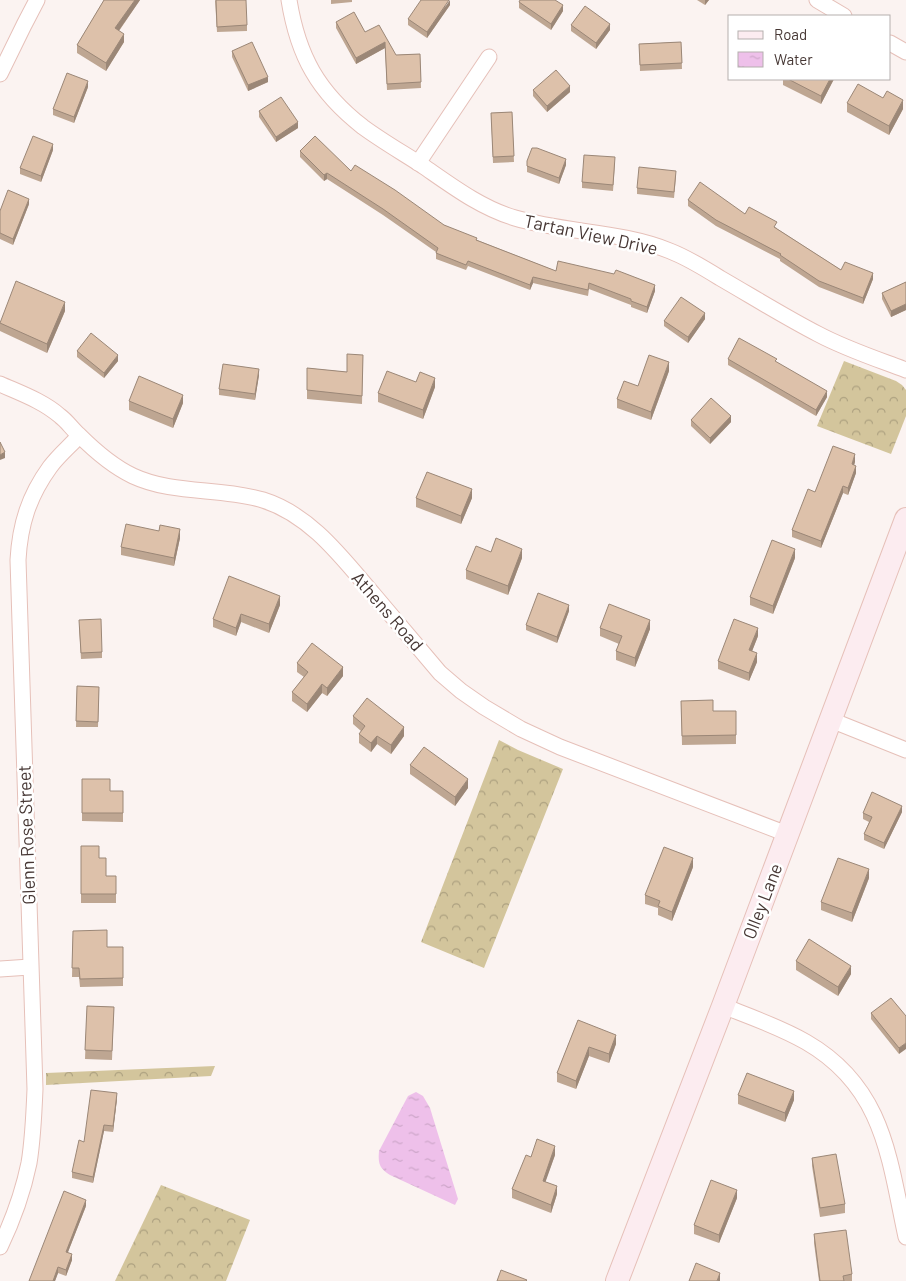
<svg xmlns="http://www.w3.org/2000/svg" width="906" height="1281" font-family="Barlow,sans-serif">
	<defs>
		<pattern id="forest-crowns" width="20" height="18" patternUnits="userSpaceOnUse" patternTransform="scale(1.25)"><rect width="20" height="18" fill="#d3c59c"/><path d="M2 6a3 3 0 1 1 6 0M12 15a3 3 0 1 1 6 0" fill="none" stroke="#ada180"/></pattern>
		<pattern id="water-ripples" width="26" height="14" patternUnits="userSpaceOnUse" patternTransform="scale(1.25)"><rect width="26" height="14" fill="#eec0ea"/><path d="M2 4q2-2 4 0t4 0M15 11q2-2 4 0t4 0" fill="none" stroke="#cda6c9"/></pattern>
	</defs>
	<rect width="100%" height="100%" fill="#fbf3f1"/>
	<!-- forest -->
	<g fill="url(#forest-crowns)">
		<polygon points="844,361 896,381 902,385 906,390 906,416 891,454 817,426"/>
		<polygon points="499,740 518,750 563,769 484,968 421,942"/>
		<polygon points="215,1066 211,1076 46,1085 46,1073"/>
		<polygon points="161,1185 250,1220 226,1281 115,1281"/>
	</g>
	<!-- water -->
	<path fill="url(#water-ripples)" d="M 416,1092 L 423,1096 L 430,1108 L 458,1199 L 455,1205 L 390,1175 C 379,1168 378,1163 379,1151 L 408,1096 Z"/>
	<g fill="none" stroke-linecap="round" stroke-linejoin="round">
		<!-- street casing -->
		<g stroke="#e6c0b9" stroke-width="17">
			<g id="street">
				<path d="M 289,0 C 298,56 318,92 363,127 C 382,141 403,153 423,166 C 452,186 481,208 515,218 C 566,233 621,231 670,251 C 688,258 704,268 720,278 C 753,297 785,317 818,334 C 846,349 877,359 906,370"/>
				<polyline points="817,0 844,16"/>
				<polyline points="890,43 906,52"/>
				<polyline points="0,74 24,25 37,0"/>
				<polyline points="418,163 489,57"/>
				<path d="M 0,384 C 20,393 43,401 60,416 C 67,421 72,429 79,435 C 95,451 112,466 133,476 C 174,495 220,487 263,500 C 311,515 343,559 374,595 C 396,621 418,647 440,673 L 461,691 L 484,707 L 521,729 L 560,747 L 787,834"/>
				<polyline points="831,720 906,750"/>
				<polyline points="0,969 30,967"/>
				<path d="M 723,1006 C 751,1017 780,1027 806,1042 C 884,1087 889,1158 906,1237"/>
				<path d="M 0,1247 C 13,1220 23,1192 29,1163 C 33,1139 34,1114 35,1089 L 18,560 C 20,524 29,496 50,467 C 59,455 70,446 79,436"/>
			</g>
		</g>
		<!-- secondary casing -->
		<g stroke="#e6c0b9" stroke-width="24">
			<polyline id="secondary" points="617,1281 723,1006 906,519"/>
		</g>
		<!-- street -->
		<use href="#street" stroke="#fff" stroke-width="15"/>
		<!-- secondary -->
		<use href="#secondary" stroke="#fcecf0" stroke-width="22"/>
	</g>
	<!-- wall -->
	<g fill="#bea692">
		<polygon points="104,0 140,0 119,31 124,42 106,71 77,53 77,45"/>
		<polygon points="215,0 247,25 247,31 217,32"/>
		<polygon points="331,0 352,0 352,2 331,4"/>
		<polygon points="697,0 709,0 705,5"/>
		<polygon points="519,2 563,11 551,30 519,8"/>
		<polygon points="450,5 427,38 408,25 408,19"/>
		<polygon points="336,22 365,32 396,55 420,54 421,88 387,90 385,48 356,64 336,28"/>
		<polygon points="571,25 610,30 596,49 571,31"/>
		<polygon points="681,42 682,69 640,71 639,44"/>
		<polygon points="232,51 268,82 248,91 232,57"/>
		<polygon points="783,79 834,79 821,104 783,85"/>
		<polygon points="88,87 74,123 53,115 53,109"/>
		<polygon points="533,90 570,92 547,112 533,96"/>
		<polygon points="847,103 903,109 889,135 847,112"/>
		<polygon points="259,111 298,128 276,142 259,117"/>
		<polygon points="512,112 514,162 493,163 491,113"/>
		<polygon points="53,150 41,182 20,174 20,168"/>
		<polygon points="300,151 351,171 444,225 477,240 556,271 655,291 647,313 631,307 631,305 589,289 588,296 533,283 530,290 468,266 466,270 436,259 436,252 383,215 327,179 324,181 300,157"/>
		<polygon points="527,161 566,165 559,184 527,172"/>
		<polygon points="615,163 613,191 582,188 582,182"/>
		<polygon points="676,177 674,198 637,194 637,188"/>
		<polygon points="688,200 745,214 777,228 776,228 841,270 873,279 863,304 819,287 780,261 780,259 716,226 688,206"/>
		<polygon points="29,204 13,245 0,239 0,211"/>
		<polygon points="906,282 906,310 891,317 882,299 882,293"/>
		<polygon points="65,311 47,353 0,331 0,323"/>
		<polygon points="705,319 688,343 664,326 664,321"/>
		<polygon points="77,351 118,361 104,378 77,357"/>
		<polygon points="363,355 362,404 307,399 307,368 347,372"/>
		<polygon points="728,359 777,362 827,397 816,416 728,365"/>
		<polygon points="669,371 651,420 617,408 617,399 638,386"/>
		<polygon points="259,375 255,400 219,395 219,389"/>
		<polygon points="416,382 435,387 423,419 378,402 378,393"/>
		<polygon points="129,401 183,403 173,428 129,410"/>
		<polygon points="691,420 731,422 710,444 691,426"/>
		<polygon points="855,462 854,465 856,473 848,495 843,493 821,548 792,537 792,530 815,492"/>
		<polygon points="416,498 472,498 461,524 416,507"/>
		<polygon points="180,538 174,566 121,555 121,547"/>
		<polygon points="491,552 522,558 508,595 466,579 466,570"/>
		<polygon points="795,558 773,614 750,605 750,597"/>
		<polygon points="280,605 269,633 241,622 236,636 213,627 213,619"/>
		<polygon points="569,611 557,643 526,630 526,625"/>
		<polygon points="79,626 102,652 102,658 81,659"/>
		<polygon points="600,628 650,629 635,667 616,660 616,651 619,644 600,636"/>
		<polygon points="758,636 752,651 757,662 749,681 718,669 718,661"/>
		<polygon points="297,663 343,676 327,696 322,693 307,712 292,701 292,692 304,677 297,672"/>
		<polygon points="77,686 99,687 98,727 76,727"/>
		<polygon points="681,701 713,711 736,711 736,744 682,745"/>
		<polygon points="353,716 404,736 391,754 377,744 371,752 359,743 359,734 361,731 353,724"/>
		<polygon points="410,765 468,788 455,806 410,774"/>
		<polygon points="82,779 110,791 123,791 123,822 82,821"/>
		<polygon points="902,812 884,849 864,840 864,834 869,822 863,819 863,813"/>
		<polygon points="81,846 99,858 106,876 116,876 116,903 81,903"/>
		<polygon points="693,867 672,921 658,915 658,908 645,904 645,895"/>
		<polygon points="869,878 852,922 821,910 821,902"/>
		<polygon points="73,931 107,947 123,947 123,986 80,987 79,977 72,977"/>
		<polygon points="796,961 851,974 838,996 796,970"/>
		<polygon points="87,1006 114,1007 112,1060 85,1059"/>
		<polygon points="871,1013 906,1016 899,1054 871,1019"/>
		<polygon points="578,1020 616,1044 609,1063 589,1056 576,1089 557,1082 557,1073"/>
		<polygon points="738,1095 794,1100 785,1122 738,1104"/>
		<polygon points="117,1099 113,1132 104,1131 93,1183 72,1178 72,1172 84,1142"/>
		<polygon points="555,1155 545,1182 557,1194 551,1213 512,1198 512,1189 531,1157"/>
		<polygon points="812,1158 845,1204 845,1213 820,1217 812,1166"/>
		<polygon points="737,1198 719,1243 694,1234 694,1225"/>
		<polygon points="86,1206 68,1252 72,1260 66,1276 58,1273 55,1281 29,1281"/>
		<polygon points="814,1234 852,1274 852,1281 819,1281 814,1243"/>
	</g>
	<!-- shaded-wall -->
	<g fill="#9b8777">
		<polygon points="135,0 140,0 115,36 115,28"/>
		<polygon points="450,0 450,5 427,38 427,32"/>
		<polygon points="705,0 709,0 705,5"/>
		<polygon points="563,5 563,11 551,30 551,24"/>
		<polygon points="610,24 610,30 596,49 596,43"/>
		<polygon points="124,34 124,42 106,71 106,63"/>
		<polygon points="385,42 385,48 356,64 356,58"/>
		<polygon points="268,77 268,82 248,91 248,85"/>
		<polygon points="830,79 834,79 821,104 821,96"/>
		<polygon points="88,81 88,87 74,123 74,117"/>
		<polygon points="570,86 570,92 547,112 547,106"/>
		<polygon points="903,100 903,109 889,135 889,126"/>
		<polygon points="298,122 298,128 276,142 276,137"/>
		<polygon points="53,144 53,150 41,182 41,176"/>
		<polygon points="566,159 566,165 559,184 559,178"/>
		<polygon points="327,173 327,179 324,181 324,175"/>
		<polygon points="29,199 29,204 13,245 13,239"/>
		<polygon points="873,273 873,279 863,304 863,298"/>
		<polygon points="533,277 533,283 530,290 530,285"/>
		<polygon points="655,285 655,291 647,313 647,307"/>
		<polygon points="65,302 65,311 47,353 47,344"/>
		<polygon points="906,304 906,310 891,317 891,311"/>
		<polygon points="705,313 705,319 688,343 688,337"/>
		<polygon points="118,355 118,361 104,378 104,373"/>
		<polygon points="669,362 669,371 651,420 651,412"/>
		<polygon points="259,369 259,375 255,400 255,394"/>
		<polygon points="435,378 435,387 423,419 423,410"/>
		<polygon points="827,391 827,397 816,416 816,410"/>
		<polygon points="183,395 183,403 173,428 173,419"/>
		<polygon points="731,416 731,422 710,444 710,438"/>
		<polygon points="5,452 5,458 0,460 0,455"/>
		<polygon points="855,454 855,462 852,471 852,464"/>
		<polygon points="856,466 856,473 848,495 848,488"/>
		<polygon points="843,486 843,493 821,548 821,541"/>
		<polygon points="472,489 472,498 461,524 461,516"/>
		<polygon points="180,529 180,538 174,566 174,558"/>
		<polygon points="522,549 522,558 508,595 508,586"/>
		<polygon points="795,549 795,558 773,614 773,606"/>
		<polygon points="280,596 280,605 269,633 269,624"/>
		<polygon points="569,605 569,611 557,643 557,637"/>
		<polygon points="241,614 241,622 236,636 236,628"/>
		<polygon points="650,620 650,629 635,667 635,658"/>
		<polygon points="758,628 758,636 749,659 749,650"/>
		<polygon points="757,653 757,662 749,681 749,673"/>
		<polygon points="343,667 343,676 327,696 327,688"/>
		<polygon points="322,684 322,693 307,712 307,704"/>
		<polygon points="404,727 404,736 391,754 391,745"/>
		<polygon points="377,736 377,744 371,752 371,743"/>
		<polygon points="468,779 468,788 455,806 455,797"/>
		<polygon points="902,806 902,812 884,849 884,843"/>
		<polygon points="693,858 693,867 672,921 672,912"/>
		<polygon points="869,869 869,878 852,922 852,913"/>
		<polygon points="851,966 851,974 838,996 838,987"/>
		<polygon points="616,1035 616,1044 609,1063 609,1054"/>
		<polygon points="906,1043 906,1049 899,1054 899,1048"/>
		<polygon points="589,1047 589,1056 576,1089 576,1081"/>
		<polygon points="794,1091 794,1100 785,1122 785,1113"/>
		<polygon points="117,1093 117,1099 113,1132 113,1126"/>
		<polygon points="104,1125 104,1131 93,1183 93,1177"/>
		<polygon points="555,1146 555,1155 543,1189 543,1181"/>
		<polygon points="557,1186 557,1194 551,1213 551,1205"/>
		<polygon points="737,1190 737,1198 719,1243 719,1235"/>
		<polygon points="86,1200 86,1206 66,1257 66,1252"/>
		<polygon points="72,1254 72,1260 66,1276 66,1270"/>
		<polygon points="58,1267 58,1273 55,1281 53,1281"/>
		<polygon points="720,1273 720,1281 717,1281"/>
	</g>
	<!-- building -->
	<g fill="#ddc1aa" stroke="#9b8777">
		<polygon points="104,0 135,0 115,28 124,34 106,63 77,45"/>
		<polygon points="216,0 246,0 247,25 217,27"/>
		<polygon points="421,0 449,0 427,32 408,19"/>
		<polygon points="520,0 555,0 563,5 551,24 519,2"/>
		<polygon points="585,6 610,24 596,43 571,25"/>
		<polygon points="354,12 365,32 379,25 396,55 420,54 421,82 387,84 385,42 356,58 336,22"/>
		<polygon points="252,42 268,77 248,85 232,51"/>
		<polygon points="681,42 682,63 640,65 639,44"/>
		<polygon points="556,70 570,86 547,106 533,90"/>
		<polygon points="67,73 88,81 74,117 53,109"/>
		<polygon points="788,79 830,79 821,96"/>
		<polygon points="858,84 883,98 887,91 903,100 889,126 847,103"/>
		<polygon points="281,97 298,122 276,137 259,111"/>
		<polygon points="512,112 514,156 493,157 491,113"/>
		<polygon points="33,136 53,144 41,176 20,168"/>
		<polygon points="315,136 351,171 355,165 395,190 444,225 477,238 476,240 556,271 558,261 614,274 616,270 655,285 647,307 631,301 631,299 589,283 588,290 533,277 530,285 468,261 466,265 436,253 438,248 383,209 327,173 324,175 300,151"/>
		<polygon points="532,148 537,148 566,159 559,178 527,166 527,161"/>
		<polygon points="584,155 615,157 613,185 582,182"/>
		<polygon points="639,167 676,171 674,192 637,188"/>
		<polygon points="700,182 745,214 749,207 777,222 774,227 841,270 845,262 873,273 863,298 819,281 780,255 781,254 716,220 688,200"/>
		<polygon points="8,190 29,199 13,239 0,233 0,211"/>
		<polygon points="16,281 65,302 47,344 0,323"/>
		<polygon points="906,282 906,304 891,311 882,293"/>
		<polygon points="681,297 705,313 688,337 664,321"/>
		<polygon points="91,333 118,355 104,373 77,351"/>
		<polygon points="739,338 777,359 775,361 827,391 816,410 728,359"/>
		<polygon points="347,354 363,355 362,396 307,390 307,368 347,372"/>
		<polygon points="649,355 669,362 651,412 617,399 624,381 638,386"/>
		<polygon points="223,364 259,369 255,394 219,389"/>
		<polygon points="387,371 416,382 420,372 435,378 423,410 378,393"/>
		<polygon points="139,376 183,395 173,419 129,401"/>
		<polygon points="711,398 731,416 710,438 691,420"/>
		<polygon points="0,442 5,452 0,455"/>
		<polygon points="833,446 855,454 852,464 856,466 848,488 843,486 821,541 792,530 808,489 815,492"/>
		<polygon points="427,472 472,489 461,516 416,498"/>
		<polygon points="126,524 159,531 160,525 180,529 174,558 121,547"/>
		<polygon points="496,538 522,549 508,586 466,570 476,546 491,552"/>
		<polygon points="772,540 795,549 773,606 750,597"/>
		<polygon points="229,576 280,596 269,624 241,614 236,628 213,619"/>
		<polygon points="538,593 569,605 557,637 526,625"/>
		<polygon points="609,604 650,620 635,658 616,651 622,636 600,628"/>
		<polygon points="101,619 102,652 81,653 79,620"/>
		<polygon points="734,619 758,628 749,650 757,653 749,673 718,661"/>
		<polygon points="312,643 343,667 327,688 322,684 307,704 292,692 308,672 297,663"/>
		<polygon points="77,686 99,687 98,722 76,721"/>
		<polygon points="367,698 404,727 391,745 377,736 371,743 359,734 365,726 353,716"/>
		<polygon points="713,700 713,711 736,711 736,735 682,736 681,701"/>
		<polygon points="424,747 468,779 455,797 410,765"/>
		<polygon points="82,779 110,779 110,791 123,791 123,813 82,813"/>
		<polygon points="872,792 902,806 884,843 864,834 872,817 863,813"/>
		<polygon points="81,846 99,846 99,858 106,858 106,876 116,876 116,894 81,894"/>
		<polygon points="664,847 693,858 672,912 658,906 660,901 645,895"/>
		<polygon points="838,858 869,869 852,913 821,902"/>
		<polygon points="107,930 107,947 123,947 123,978 80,979 79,968 72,968 73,931"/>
		<polygon points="809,939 851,966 838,987 796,961"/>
		<polygon points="891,998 906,1016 906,1043 899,1048 871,1013"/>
		<polygon points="87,1006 114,1007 112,1051 85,1050"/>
		<polygon points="578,1020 616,1035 609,1054 589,1047 576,1081 557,1073"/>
		<polygon points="747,1073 794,1091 785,1113 738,1095"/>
		<polygon points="91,1090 117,1093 113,1126 104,1125 93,1177 72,1172 79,1140 84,1142"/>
		<polygon points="537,1139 555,1146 543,1181 557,1186 551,1205 512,1189 526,1155 531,1157"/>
		<polygon points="836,1154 845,1204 820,1208 812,1158"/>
		<polygon points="711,1180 737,1190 719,1235 694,1225"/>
		<polygon points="64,1191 86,1200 66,1252 72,1254 66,1270 58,1267 53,1281 29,1281"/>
		<polygon points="846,1230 852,1274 843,1276 844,1281 820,1281 814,1234"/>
		<polygon points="696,1263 720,1273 717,1281 689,1281"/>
		<polygon points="501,1270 527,1280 526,1281 497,1281"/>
	</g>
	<g text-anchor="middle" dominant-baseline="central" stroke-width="5" stroke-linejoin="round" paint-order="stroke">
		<!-- street labels -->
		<g font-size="18" fill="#463734" stroke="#fff">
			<text transform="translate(591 234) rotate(12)">Tartan View Drive</text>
			<text transform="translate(388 611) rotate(49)">Athens Road</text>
			<text transform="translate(26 835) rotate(-92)">Glenn Rose Street</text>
			<text transform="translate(762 901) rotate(-69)">Olley Lane</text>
		</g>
	</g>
	<!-- legend -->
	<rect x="728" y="15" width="162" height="65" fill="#ffffff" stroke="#b5afae"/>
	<rect x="738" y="31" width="25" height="8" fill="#fcecf0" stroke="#b5afae"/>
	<text x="774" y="40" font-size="15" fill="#463734">Road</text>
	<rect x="738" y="52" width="25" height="15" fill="url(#water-ripples)" stroke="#b5afae"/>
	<text x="774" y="65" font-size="15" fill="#463734">Water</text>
</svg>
